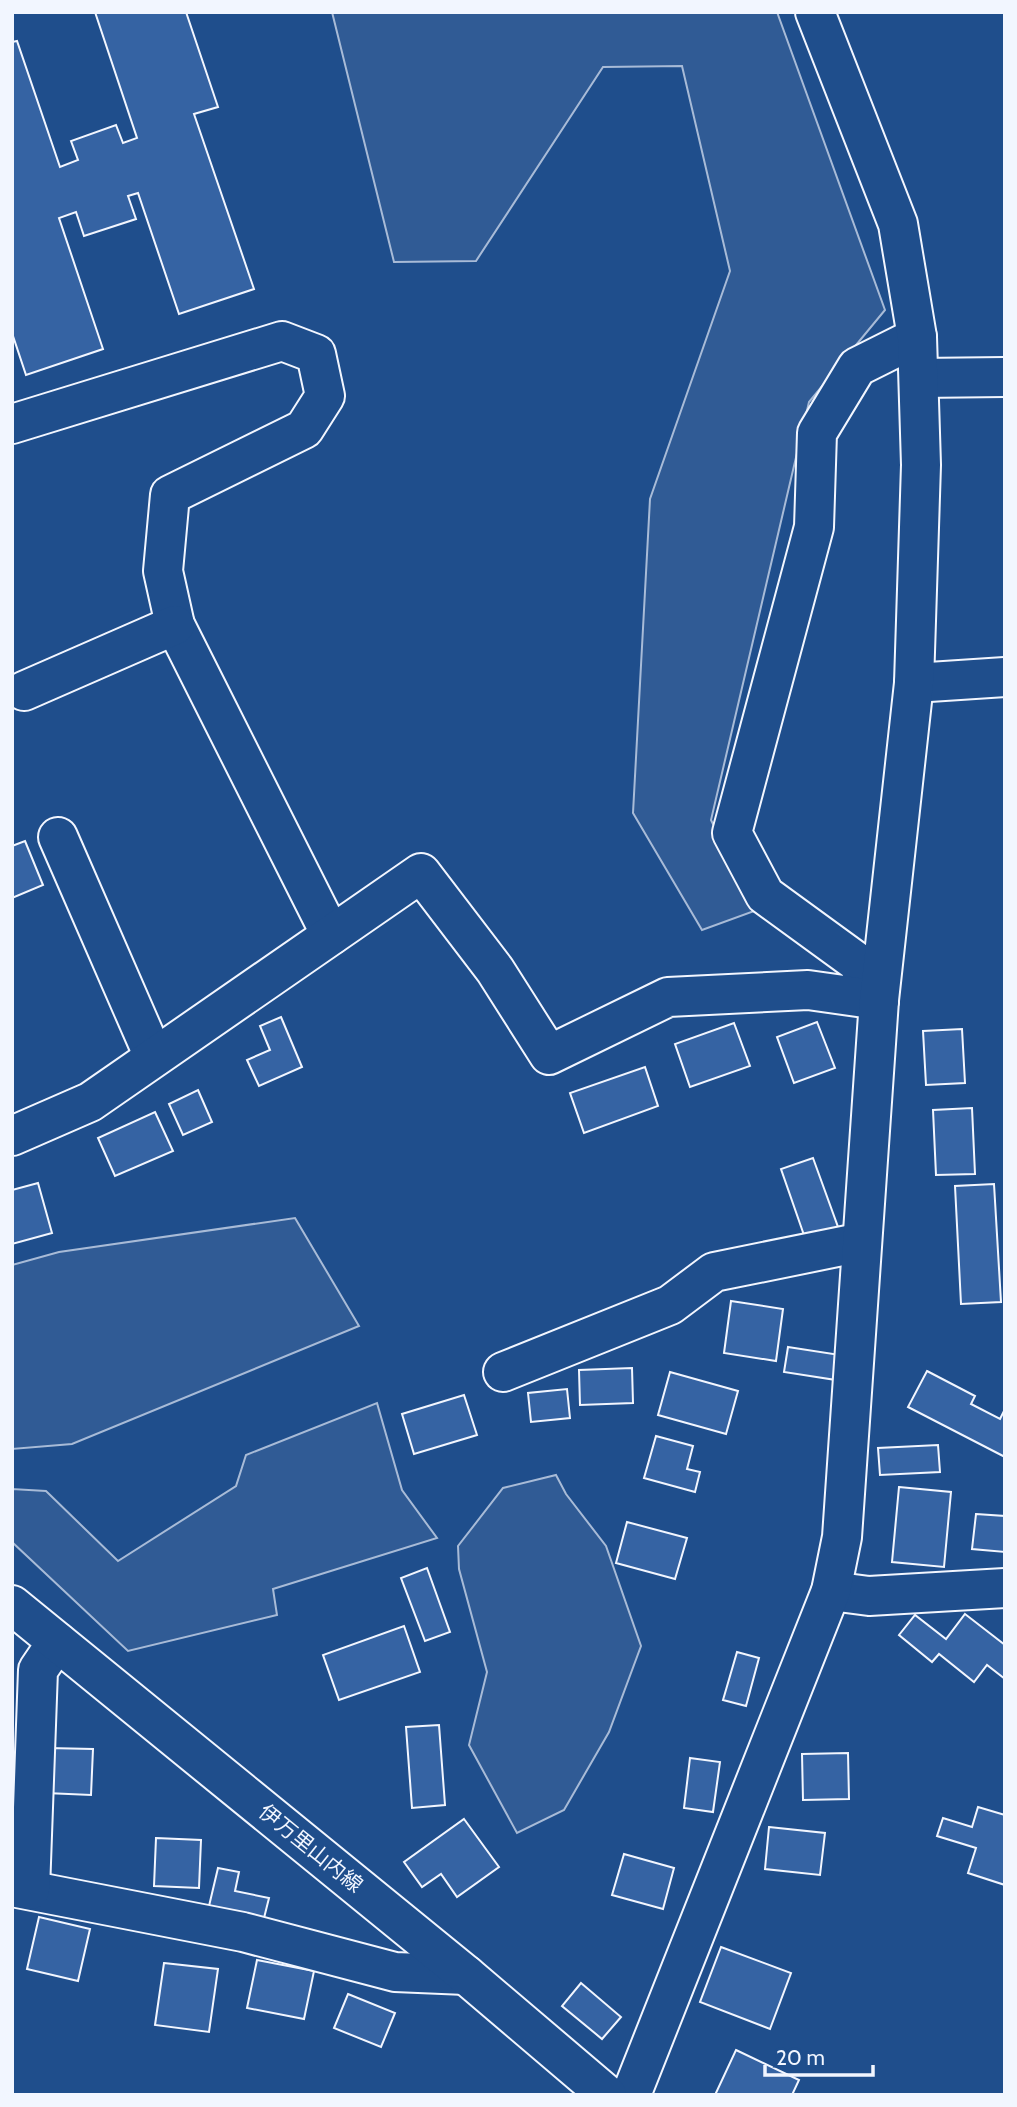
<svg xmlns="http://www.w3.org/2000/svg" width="1017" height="2107" font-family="Cabin,'Noto Sans JP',sans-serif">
	<rect width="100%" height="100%" fill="#1f4e8c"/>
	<!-- built -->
	<g fill="#305b95" stroke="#a8bbd7" stroke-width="2">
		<polygon points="332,12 777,12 885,310 809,402 711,820 757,910 702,930 633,813 650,499 730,271 682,66 603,67 476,261 394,262"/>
		<polygon points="295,1218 359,1326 72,1444 12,1449 12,1265 59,1252"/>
		<polygon points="377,1403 402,1490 437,1538 273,1589 277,1615 128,1651 12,1542 12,1489 46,1491 118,1561 236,1486 246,1455"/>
		<polygon points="556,1475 566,1494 606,1546 641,1646 609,1732 564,1810 517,1833 469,1745 487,1672 459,1569 458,1546 503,1488"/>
	</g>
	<!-- building -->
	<g fill="#3563a3" stroke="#f2f6ff" stroke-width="2">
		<polygon points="95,12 186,12 218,107 194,114 254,289 179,314 138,193 128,196 136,219 84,236 76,212 59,218 103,349 26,375 12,333 12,42 17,41 60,167 78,160 71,141 116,125 123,143 137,138"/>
		<polygon points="25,841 43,885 12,898 12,846"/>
		<polygon points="281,1017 302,1067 259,1086 247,1060 270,1050 260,1026"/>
		<polygon points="817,1022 835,1068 794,1083 777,1037"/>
		<polygon points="734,1023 750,1066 690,1087 675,1044"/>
		<polygon points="962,1029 965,1083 926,1085 923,1031"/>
		<polygon points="645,1067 658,1106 584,1133 570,1093"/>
		<polygon points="198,1090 212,1122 183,1135 169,1104"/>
		<polygon points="972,1108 975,1174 936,1175 933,1110"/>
		<polygon points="155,1112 173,1151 115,1176 98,1138"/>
		<polygon points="813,1158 838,1227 805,1238 781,1169"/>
		<polygon points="38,1183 52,1233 12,1244 12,1190"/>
		<polygon points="994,1184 1001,1302 961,1304 955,1186"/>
		<polygon points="731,1301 783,1309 776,1361 724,1353"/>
		<polygon points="788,1347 840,1355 836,1380 784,1372"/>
		<polygon points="632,1368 633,1403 580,1405 579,1370"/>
		<polygon points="927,1371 975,1396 971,1404 1000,1419 1005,1409 1005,1457 908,1407"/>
		<polygon points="670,1372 738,1391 726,1434 658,1415"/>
		<polygon points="567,1389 570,1418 531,1422 528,1393"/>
		<polygon points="464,1395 477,1435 414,1454 402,1414"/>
		<polygon points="656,1436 693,1446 687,1469 700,1472 695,1492 644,1478"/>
		<polygon points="938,1445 940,1472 880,1475 878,1448"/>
		<polygon points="899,1487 951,1492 944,1567 892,1562"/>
		<polygon points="976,1514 1005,1516 1005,1552 972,1549"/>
		<polygon points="627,1522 687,1538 675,1579 616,1563"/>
		<polygon points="427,1568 450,1632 425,1641 401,1578"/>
		<polygon points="965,1614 1005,1645 1005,1679 987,1665 974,1682 939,1654 932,1662 899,1635 915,1615 946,1639"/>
		<polygon points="404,1626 420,1672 339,1700 323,1655"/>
		<polygon points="737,1652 759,1658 746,1706 723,1700"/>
		<polygon points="439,1725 445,1805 412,1808 406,1727"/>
		<polygon points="48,1748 93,1749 91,1795 46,1793"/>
		<polygon points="848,1753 849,1799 803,1800 802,1754"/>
		<polygon points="690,1758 720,1762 713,1812 684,1808"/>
		<polygon points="978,1807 1005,1815 1005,1885 968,1873 976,1848 937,1836 943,1818 972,1827"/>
		<polygon points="464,1819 499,1867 457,1897 441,1874 422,1887 404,1862"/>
		<polygon points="769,1827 825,1833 820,1875 765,1869"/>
		<polygon points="156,1838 201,1840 199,1888 154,1886"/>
		<polygon points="624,1854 674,1868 663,1909 612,1895"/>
		<polygon points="218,1868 239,1872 235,1891 269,1898 264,1918 209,1906"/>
		<polygon points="39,1917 90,1929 78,1981 27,1969"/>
		<polygon points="721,1947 791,1973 770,2029 700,2002"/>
		<polygon points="257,1960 314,1971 304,2019 247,2008"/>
		<polygon points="164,1963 218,1969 209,2032 155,2025"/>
		<polygon points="581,1983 621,2017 602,2039 562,2006"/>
		<polygon points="348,1994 395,2013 381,2047 334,2028"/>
		<polygon points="736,2050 799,2080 792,2095 715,2095"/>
	</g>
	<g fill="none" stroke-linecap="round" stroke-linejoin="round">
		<!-- minor casing -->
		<g stroke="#f2f6ff" stroke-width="42">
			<g id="minor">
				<polyline points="919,378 1005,377"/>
				<polyline points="12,424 282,341 316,354 325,396 304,429 170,495 163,571 175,625 331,935"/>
				<polyline points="914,683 1005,677"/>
				<polyline points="24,691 175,625"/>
				<polyline points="58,837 154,1057"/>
				<polyline points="879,1000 857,962 765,895 732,833 814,527 817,433 857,367 917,337"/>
				<polyline points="12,1136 90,1102 421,873 495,970 549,1055 668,997 808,990 879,1000"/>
				<polyline points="503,1372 670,1305 714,1272 862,1242"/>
				<polyline points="831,1591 869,1596 1005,1588"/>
				<polyline points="12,1887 243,1932 395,1972 466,1975"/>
				<polyline points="30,1890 38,1670 57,1642"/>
				<polyline points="631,2095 831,1591 842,1537 879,1000 914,683 921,465 917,337 898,224 815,12"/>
			</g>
		</g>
		<!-- major casing -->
		<g stroke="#f2f6ff" stroke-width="42">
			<polyline id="major" points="12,1605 466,1975 607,2095"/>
		</g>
		<!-- minor -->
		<use href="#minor" stroke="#1f4e8c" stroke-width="38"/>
		<!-- major -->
		<use href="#major" stroke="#1f4e8c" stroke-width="38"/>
	</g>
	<g text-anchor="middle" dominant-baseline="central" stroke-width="5" stroke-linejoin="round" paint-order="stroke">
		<!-- street labels -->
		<g font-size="21" fill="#f2f6ff" stroke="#1f4e8c">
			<text transform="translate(311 1848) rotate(39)">伊万里山内線</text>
		</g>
	</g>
	<!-- border -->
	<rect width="1017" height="2107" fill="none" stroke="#f2f6ff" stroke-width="28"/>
	<!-- scale -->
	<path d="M765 2065v10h108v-10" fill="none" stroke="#f2f6ff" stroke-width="3.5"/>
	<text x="776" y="2065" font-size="21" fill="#f2f6ff" stroke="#1f4e8c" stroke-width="5" paint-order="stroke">20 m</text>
</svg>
